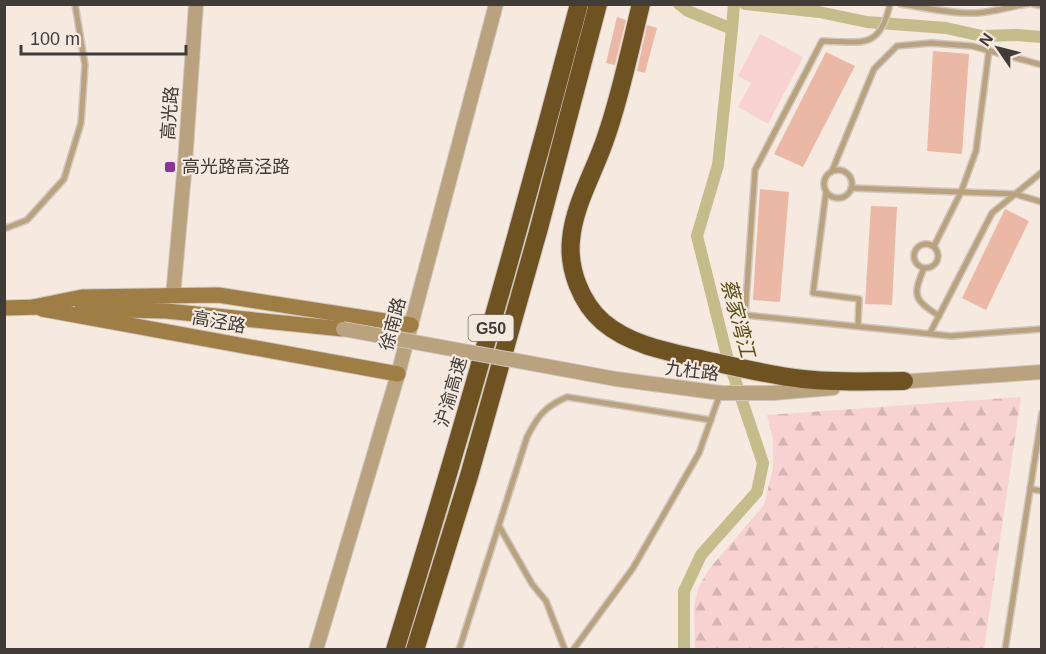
<svg xmlns="http://www.w3.org/2000/svg" width="1046" height="654" font-family="Helvetica,'Noto Sans SC',sans-serif">
	<defs>
		<pattern id="forest-firs" width="22" height="20" patternUnits="userSpaceOnUse" patternTransform="scale(1.5)"><rect width="22" height="20" fill="#f7d2d1"/><path d="M5 1l3.5 6h-7zM16 11l3.5 6h-7z" fill="#d5b5b4"/></pattern>
	</defs>
	<rect width="100%" height="100%" fill="#f5e9e0"/>
	<!-- green -->
	<polygon fill="#f7d2d1" points="760,34 803,57 768,124 738,107 751,83 738,76"/>
	<!-- forest -->
	<polygon fill="url(#forest-firs)" points="1021,397 984,649 695,649 694,605 699,586 710,568 764,505 773,468 773,439 767,415"/>
	<g fill="none" stroke-linecap="round" stroke-linejoin="round">
		<!-- canal -->
		<g stroke="#c4bc8b" stroke-width="12">
			<polyline points="679,4 688,11 732,29 718,165 697,236 727,356 763,463 757,492 701,555 684,591 684,650"/>
			<polyline points="745,4 819,12 867,22 946,28 982,36 1016,35 1042,37"/>
			<polyline points="732,29 734,4"/>
		</g>
	</g>
	<!-- building -->
	<g fill="#ecb8a6">
		<polygon points="617,17 626,20 615,65 606,63"/>
		<polygon points="647,25 657,28 645,73 637,71"/>
		<polygon points="933,51 969,54 962,154 927,151"/>
		<polygon points="826,52 855,66 803,167 774,154"/>
		<polygon points="760,189 789,192 780,302 753,300"/>
		<polygon points="871,206 897,207 892,305 865,304"/>
		<polygon points="1005,209 1029,221 986,310 962,298"/>
	</g>
	<g fill="none" stroke-linecap="round" stroke-linejoin="round">
		<!-- service casing -->
		<g stroke="#d1c6be" stroke-width="8">
			<g id="service">
				<path d="M 890,4 C 880,50 862,42 822,41 L 755,170 L 745,315 L 951,336 L 1042,329"/>
				<path d="M 901,4 C 926,8 952,14 977,13 C 994,12 1011,6 1028,4"/>
				<polyline points="1033,4 1042,6"/>
				<circle cx="838" cy="184" r="14"/>
				<polyline points="832,171 874,69 897,46 931,43 972,46 1042,65"/>
				<polyline points="851,188 1015,194 1042,202"/>
				<polyline points="826,192 813,293 859,299 858,326"/>
				<polyline points="4,229 27,220 64,179 81,123 85,65 75,4"/>
				<circle cx="926" cy="256" r="12"/>
				<polyline points="934,246 961,192 976,151 989,50"/>
				<path d="M 924,268 C 912,297 914,299 939,316"/>
				<polyline points="930,333 992,213 1042,172"/>
				<polyline points="1030,489 1042,491"/>
				<polyline points="499,526 532,584 546,601 565,650"/>
				<path d="M 459,650 L 527,437 C 538,416 544,407 567,397 L 711,420"/>
				<polyline points="573,650 633,568 699,453 720,394"/>
				<polyline points="1005,650 1042,413"/>
			</g>
		</g>
		<!-- tertiary casing -->
		<g stroke="#d1c6be" stroke-width="16">
			<g id="tertiary">
				<polyline points="173,296 185,163 196,4"/>
				<polyline points="616,379 721,393 773,393 833,388"/>
				<polyline points="897,382 1042,372"/>
				<polyline points="316,650 398,374 496,4"/>
			</g>
		</g>
		<!-- secondary casing -->
		<g stroke="#d1c6be" stroke-width="17">
			<g id="secondary">
				<polyline points="33,307 82,297 218,295 411,325"/>
				<polyline points="4,308 40,307"/>
				<polyline points="42,309 398,374"/>
				<polyline points="82,309 166,311 343,329"/>
			</g>
		</g>
		<!-- motorway casing -->
		<g stroke="#d1c6be" stroke-width="20">
			<g id="motorway">
				<path d="M 641,4 C 630,49 621,94 606,137 C 595,171 574,204 571,240 C 568,269 581,303 603,322 C 629,344 664,351 696,358 C 732,366 767,375 803,379 C 837,383 870,381 904,381"/>
				<path d="M 395,650 C 461,436 522,221 579,4"/>
				<polyline points="415,650 469,476 539,228 598,4"/>
			</g>
		</g>
		<!-- service -->
		<use href="#service" stroke="#b9a27e" stroke-width="5"/>
		<!-- tertiary -->
		<use href="#tertiary" stroke="#b9a27e" stroke-width="14"/>
		<!-- secondary -->
		<use href="#secondary" stroke="#9f7e45" stroke-width="15"/>
		<!-- motorway -->
		<use href="#motorway" stroke="#6e5221" stroke-width="18"/>
		<!-- tertiary-bridge casing -->
		<g stroke="#d1c6be" stroke-width="16" stroke-linecap="butt">
			<polyline id="tertiary-bridge" points="343,329 616,379"/>
		</g>
		<!-- tertiary-bridge -->
		<use href="#tertiary-bridge" stroke="#b9a27e" stroke-width="14"/>
	</g>
	<!-- markers -->
	<rect fill="#8b34a0" stroke="#f5e9e0" stroke-width="2" x="164" y="161" width="12" height="12" rx="3"/>
	<g text-anchor="middle" dominant-baseline="central" stroke-width="4.5" stroke-linejoin="round" paint-order="stroke">
		<!-- shield labels -->
		<rect fill="#f5e9e0" stroke="#77706a" stroke-width="1.5" x="468.5" y="315" width="45" height="26" rx="4.5"/>
		<g font-size="16" font-weight="bold" fill="#413c38">
			<text x="491" y="328">G50</text>
		</g>
		<!-- street labels -->
		<g font-size="18" fill="#413c38" stroke="#f5e9e0">
			<text transform="translate(170 113) rotate(-86)">高光路</text>
			<text transform="translate(219 322) rotate(10)">高泾路</text>
			<text transform="translate(393 324) rotate(-75)">徐南路</text>
			<text transform="translate(692 371) rotate(7)">九杜路</text>
			<text transform="translate(451 392) rotate(-74)">沪渝高速</text>
		</g>
		<!-- poi labels -->
		<g font-size="18" fill="#413c38" stroke="#f5e9e0" text-anchor="start">
			<text x="182" y="167">高光路高泾路</text>
		</g>
		<!-- water labels -->
		<g font-size="20" font-style="italic" fill="#594f15" stroke="#f5e9e0">
			<text transform="translate(738 318) rotate(75)">蔡家湾江</text>
		</g>
	</g>
	<!-- border -->
	<rect width="1046" height="654" fill="none" stroke="#413c38" stroke-width="12"/>
	<!-- north arrow -->
	<g transform="translate(998 48) rotate(305)" stroke="#f5e9e0" stroke-width="4.5" paint-order="stroke">
	<path d="M0-4.5L10 22L0 15L-10 22Z" fill="#413c38"/>
	<text y="-9" font-size="16" font-weight="bold" text-anchor="middle" fill="#413c38">N</text>
	</g>
	<!-- scale -->
	<path d="M21 45v9h165v-9" fill="none" stroke="#413c38" stroke-width="3"/>
	<text x="30" y="45" font-size="18" fill="#413c38" stroke="#f5e9e0" stroke-width="4.5" paint-order="stroke">100 m</text>
</svg>
